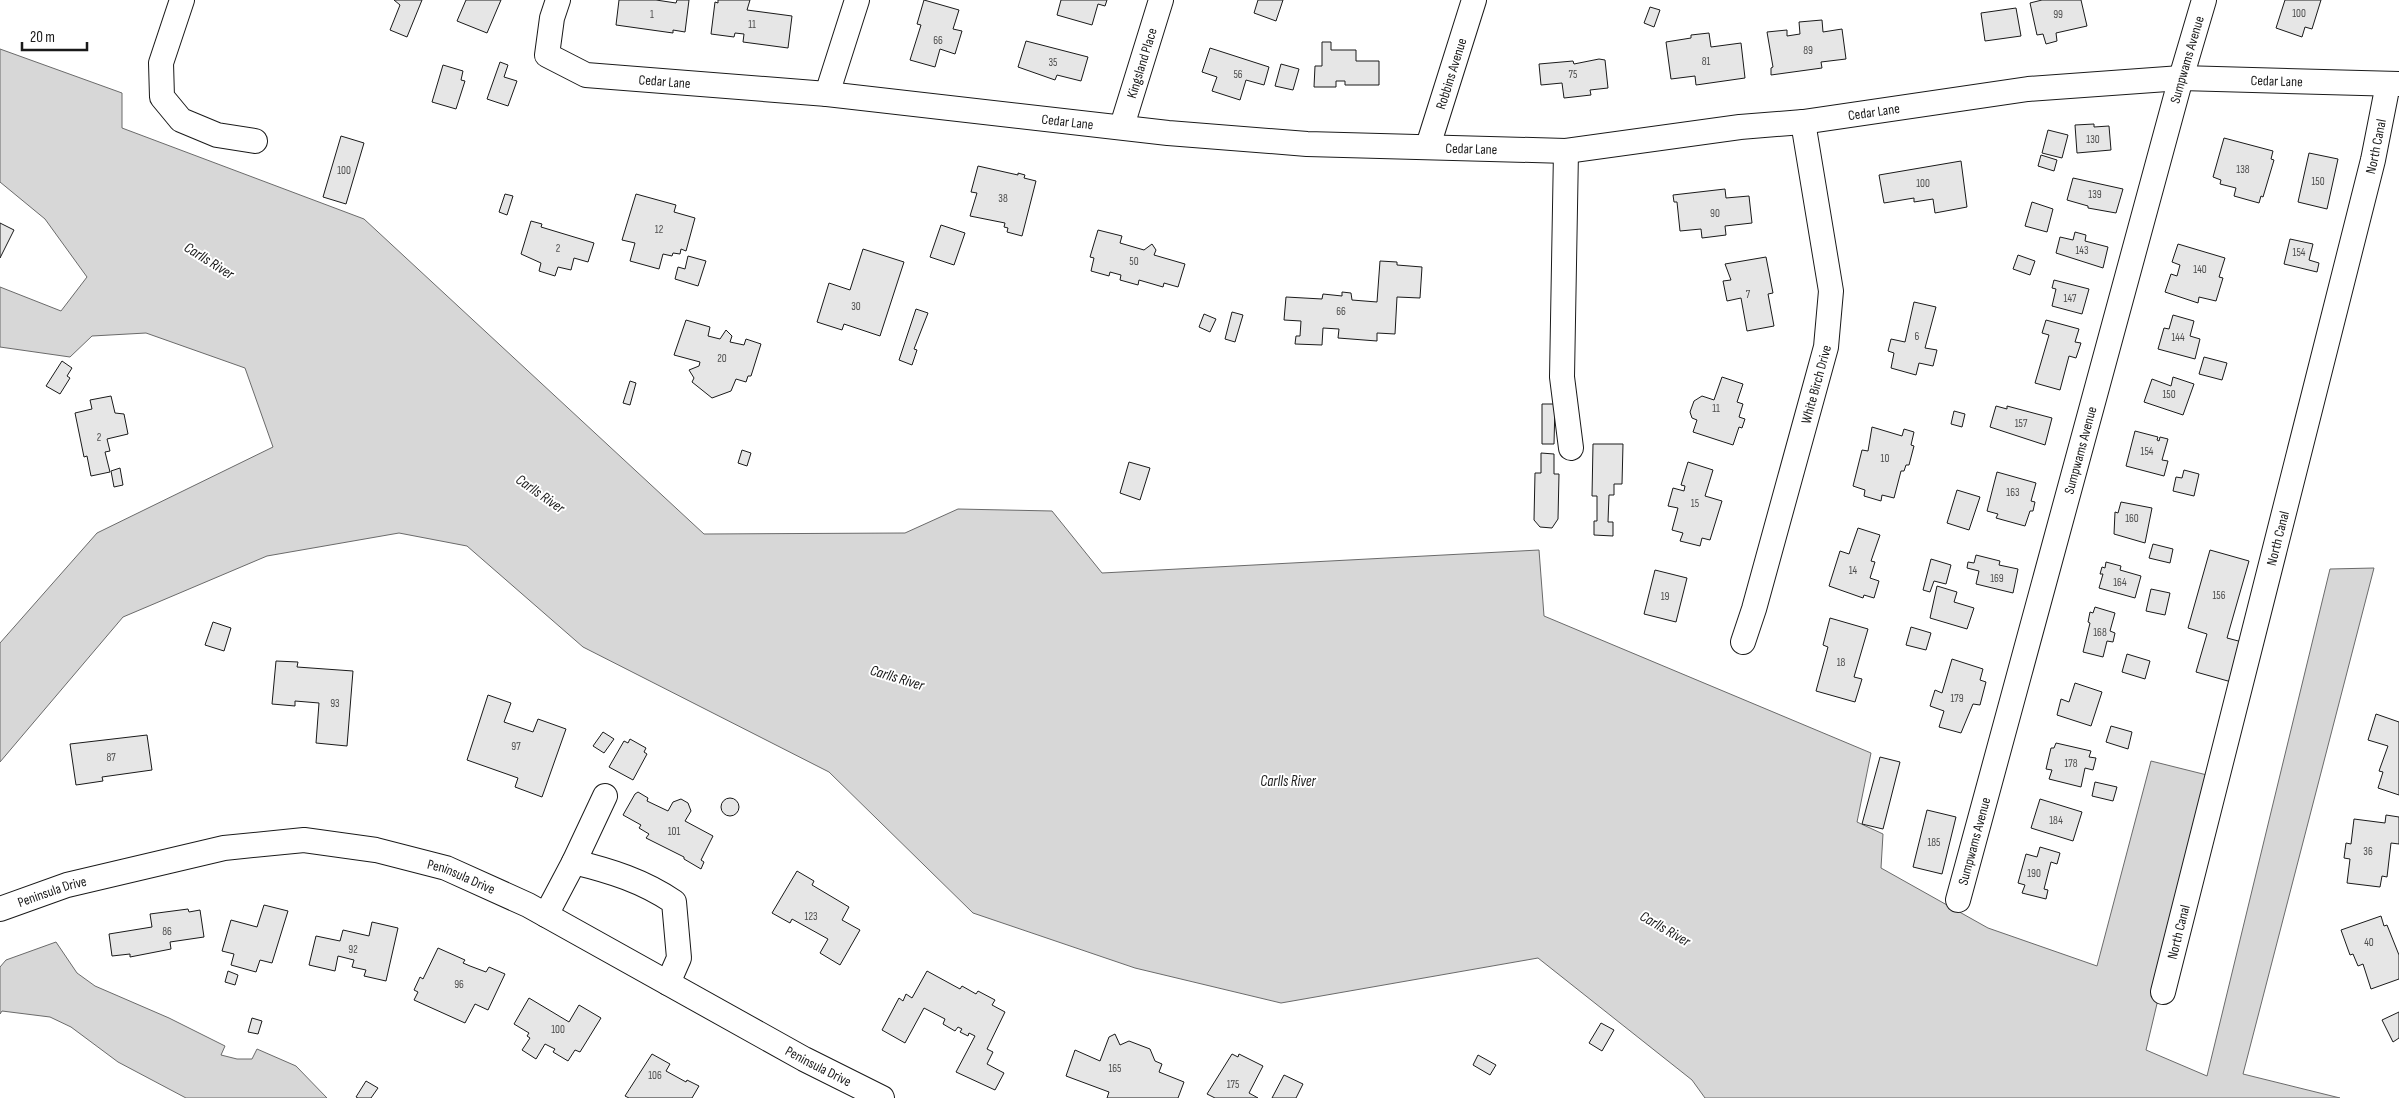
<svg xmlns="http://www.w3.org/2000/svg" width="2399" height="1098" font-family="'Sofia Sans Condensed',sans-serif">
	<rect width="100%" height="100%" fill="#fff"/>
	<!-- water -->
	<g fill="#d7d7d7" stroke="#6a6a6a">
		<polygon points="0,49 122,93 122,128 364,219 704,534 905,533 958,509 1052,511 1102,573 1539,550 1544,616 1871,753 1857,822 1883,834 1881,868 1988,928 2097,966 2151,761 2211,776 2146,1050 2207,1076 2330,569 2374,568 2243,1074 2340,1098 1705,1098 1692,1080 1538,958 1281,1003 1135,968 973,913 829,772 583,647 467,546 399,533 267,556 123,617 0,762 0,643 97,533 273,447 245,368 146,333 92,336 70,357 0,347 0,287 61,311 87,277 45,219 0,182"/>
		<polygon points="56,942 77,973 95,986 169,1018 225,1046 221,1055 237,1059 252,1059 257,1049 296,1066 327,1098 186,1098 118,1062 71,1027 50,1017 2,1011 0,1014 0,967 6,960"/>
	</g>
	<!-- building -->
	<g fill="#e6e6e6" stroke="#1a1a1a">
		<polygon points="394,0 422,0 407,37 390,30 400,5"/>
		<polygon points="466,0 501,0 487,33 457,21"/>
		<polygon points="619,0 656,0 676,3 677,0 689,0 685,32 673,30 673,33 616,25"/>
		<polygon points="718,0 750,0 747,10 792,16 788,48 743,42 744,34 735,33 734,37 711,34 715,2 718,3"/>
		<polygon points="924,0 959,10 953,29 962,31 955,54 940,49 935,67 910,60 921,25 917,24"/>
		<polygon points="1061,0 1107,0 1105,6 1098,4 1092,25 1057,15"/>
		<polygon points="1258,0 1283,0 1276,21 1254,13"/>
		<polygon points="2042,0 2081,0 2087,26 2056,33 2057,41 2046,44 2043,34 2037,35 2030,3"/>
		<polygon points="2285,0 2321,0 2312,29 2305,27 2302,37 2276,28"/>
		<polygon points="1650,7 1660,10 1654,27 1644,23"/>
		<polygon points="2016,8 2021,36 1985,41 1981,13"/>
		<polygon points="1822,20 1823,32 1842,29 1846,59 1821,62 1822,68 1771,75 1771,68 1773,67 1767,32 1787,30 1787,36 1800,34 1799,22"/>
		<polygon points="1709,33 1711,47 1741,43 1745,78 1696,85 1695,76 1671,79 1666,42 1691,38 1691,35"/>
		<polygon points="1026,41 1088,57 1081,81 1057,75 1055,80 1018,67"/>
		<polygon points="1322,42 1331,42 1331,50 1356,50 1356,61 1379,61 1379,85 1345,85 1345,81 1336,81 1336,87 1314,87 1315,66 1322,66"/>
		<polygon points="1210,48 1269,67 1264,85 1246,80 1240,100 1212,91 1217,77 1202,72"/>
		<polygon points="1599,59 1605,60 1608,88 1590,90 1591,95 1564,98 1562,83 1541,85 1539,64 1573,61 1574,64"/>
		<polygon points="500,62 508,65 504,77 517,81 508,106 487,99"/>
		<polygon points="1281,64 1299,69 1293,90 1275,86"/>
		<polygon points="443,65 463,71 461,80 465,81 456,109 432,102"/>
		<polygon points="2094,124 2094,127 2109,126 2111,150 2077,153 2075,125"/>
		<polygon points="2048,130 2068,135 2062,158 2042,153"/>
		<polygon points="341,136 364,143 346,204 323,197"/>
		<polygon points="2224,138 2273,151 2271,159 2274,160 2263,197 2261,196 2259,203 2234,196 2236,188 2220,184 2221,180 2213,177"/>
		<polygon points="2309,153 2338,159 2327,209 2298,202"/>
		<polygon points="2041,155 2057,160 2054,171 2038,166"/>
		<polygon points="1961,161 1967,207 1935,213 1933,199 1914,202 1914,198 1884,203 1879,175"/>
		<polygon points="978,166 1018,175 1018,173 1025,175 1024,178 1036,181 1022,236 1007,232 1008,228 1004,227 1005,223 970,216 977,193 971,192"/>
		<polygon points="2073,178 2123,189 2116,213 2088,208 2088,206 2067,200"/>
		<polygon points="1725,189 1726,198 1749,196 1752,223 1725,226 1726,235 1702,238 1701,229 1680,231 1677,202 1674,202 1673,195"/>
		<polygon points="505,194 513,196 507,215 499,212"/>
		<polygon points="636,194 676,205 674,212 695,218 686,251 681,249 680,254 673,253 672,256 663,254 659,269 630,261 635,243 622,240"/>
		<polygon points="2032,202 2053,209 2047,232 2025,226"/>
		<polygon points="531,221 542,224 541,227 594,243 588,262 574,258 571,270 558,267 555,276 539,271 541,263 521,254"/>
		<polygon points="0,223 14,230 0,258"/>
		<polygon points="941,225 965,233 954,265 930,257"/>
		<polygon points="1098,230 1122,236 1120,243 1144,250 1152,244 1156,250 1154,255 1185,264 1178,287 1164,283 1163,287 1139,280 1138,285 1120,280 1121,275 1110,272 1109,276 1091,271 1094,258 1090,257"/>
		<polygon points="2075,232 2086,235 2085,241 2108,247 2103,268 2056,253 2060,237 2073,240"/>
		<polygon points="2290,239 2313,244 2309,260 2319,263 2317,272 2284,264"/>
		<polygon points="2178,244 2225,258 2219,277 2223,278 2216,301 2199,297 2198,303 2165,292 2171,274 2177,276 2180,265 2172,262"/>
		<polygon points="863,249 904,262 880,336 844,324 842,330 817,322 829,283 850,290"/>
		<polygon points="2018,255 2035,261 2030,275 2013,269"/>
		<polygon points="688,256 706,261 698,286 675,279 678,267 685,269"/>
		<polygon points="1766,257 1773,293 1768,294 1774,326 1747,331 1741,298 1727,301 1723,281 1731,280 1725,264"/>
		<polygon points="1380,261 1397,262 1397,265 1422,267 1420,298 1397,297 1395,334 1377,333 1377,341 1338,338 1339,329 1323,328 1322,345 1295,344 1296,336 1300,336 1301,321 1284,320 1286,297 1322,299 1323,294 1342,296 1342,292 1351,293 1352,300 1377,302"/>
		<polygon points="2054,280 2089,289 2082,314 2052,306 2056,289 2052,288"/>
		<polygon points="1914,302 1936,307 1925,348 1937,350 1933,366 1919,363 1916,375 1891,368 1894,353 1888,351 1891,339 1905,342"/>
		<polygon points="916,309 928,313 914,349 917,350 912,365 899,360"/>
		<polygon points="1232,312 1243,315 1235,342 1225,339"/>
		<polygon points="1204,314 1216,319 1210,332 1199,327"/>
		<polygon points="2173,315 2194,321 2190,336 2200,339 2195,359 2158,349 2164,328 2169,329"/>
		<polygon points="686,320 710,327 708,336 720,339 726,330 732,336 730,342 744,345 746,339 761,344 751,376 748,376 746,382 736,379 731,391 712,398 692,382 694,378 689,370 699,366 700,362 674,355"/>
		<polygon points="2046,320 2079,329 2075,342 2081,343 2076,358 2069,356 2060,390 2035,383 2049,335 2042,333"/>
		<polygon points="2204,357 2227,363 2222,380 2199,374"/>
		<polygon points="62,361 72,368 67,376 70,378 60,394 46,386"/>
		<polygon points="1722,377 1743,384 1737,402 1743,404 1739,417 1745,419 1742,428 1739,427 1733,445 1693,432 1697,420 1692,418 1690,412 1694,401 1702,396 1714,400"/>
		<polygon points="2173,377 2194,384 2183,415 2144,402 2152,379 2171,386"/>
		<polygon points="630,381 636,383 630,405 623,403"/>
		<polygon points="111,396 115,413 124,414 128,434 107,439 110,451 105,452 110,472 91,476 87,456 84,457 75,413 92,409 90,400"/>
		<polygon points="1542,404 1555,404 1554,444 1542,444"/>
		<polygon points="1996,406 2007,409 2007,406 2052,418 2045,445 1990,427"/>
		<polygon points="1954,411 1965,414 1962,427 1951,424"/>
		<polygon points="1872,427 1902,436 1904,429 1914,432 1911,445 1914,446 1909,465 1906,465 1904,471 1901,471 1894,498 1882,495 1881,501 1864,496 1865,490 1853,486 1862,450 1868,451"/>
		<polygon points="2135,431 2158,437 2157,440 2159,441 2160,437 2168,439 2162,460 2168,461 2164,476 2126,466"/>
		<polygon points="1593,444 1623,444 1622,484 1614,484 1614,495 1609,495 1608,522 1613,522 1613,536 1594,535 1594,521 1597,521 1597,496 1592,496"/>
		<polygon points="742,450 751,453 747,466 738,463"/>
		<polygon points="1541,453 1554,454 1554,474 1559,474 1558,519 1552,528 1540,527 1534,520 1535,473 1541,473"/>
		<polygon points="1129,462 1150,468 1140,500 1120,493"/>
		<polygon points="1688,462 1713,470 1705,496 1722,501 1710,540 1702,538 1700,546 1680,541 1683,533 1672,530 1678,508 1668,506 1673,488 1684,491 1685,486 1681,485"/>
		<polygon points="120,468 123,485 114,487 111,471"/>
		<polygon points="2184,470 2199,474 2194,496 2173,491 2176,477 2182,478"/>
		<polygon points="1997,472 2036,483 2031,501 2035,502 2033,511 2030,511 2025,526 1996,518 1998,514 1987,511"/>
		<polygon points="1957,490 1980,497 1969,530 1947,523"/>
		<polygon points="2121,502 2152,508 2145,543 2114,534 2115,512 2118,513"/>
		<polygon points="1858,528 1880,535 1871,561 1875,562 1870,578 1879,581 1874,598 1864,595 1863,598 1829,586 1840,551 1849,554"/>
		<polygon points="2153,544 2173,549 2170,563 2149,558"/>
		<polygon points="2210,550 2249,561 2227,638 2246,643 2235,683 2196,672 2207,634 2188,628"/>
		<polygon points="1976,555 2000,561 1999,565 2018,569 2013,593 1976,584 1979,571 1967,568 1968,562 1974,563"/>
		<polygon points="1931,559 1951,565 1946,584 1934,581 1930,592 1923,590"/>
		<polygon points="2106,562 2121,566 2120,570 2141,576 2135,598 2099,588 2103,574 2100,574 2102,567 2105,568"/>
		<polygon points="1655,570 1687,578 1676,622 1644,614"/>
		<polygon points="1937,586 1957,592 1954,602 1974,608 1967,629 1930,618"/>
		<polygon points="2151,589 2170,593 2165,615 2146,611"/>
		<polygon points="2095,607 2115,613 2110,631 2115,633 2113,642 2107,641 2103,657 2083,652 2090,623 2088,622 2090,612 2093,613"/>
		<polygon points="1830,618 1868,629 1854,677 1862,679 1855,702 1816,691 1828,647 1823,645"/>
		<polygon points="213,622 231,628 224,651 205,645"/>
		<polygon points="1911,627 1931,633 1926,650 1906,645"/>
		<polygon points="2127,654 2150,661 2145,679 2122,672"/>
		<polygon points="1952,659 1983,669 1980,680 1986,682 1980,705 1973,704 1961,733 1939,727 1944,711 1930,706 1935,690 1942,693"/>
		<polygon points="276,661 298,662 297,667 353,671 347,746 316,743 319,703 295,701 295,706 272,704"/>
		<polygon points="2075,683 2102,692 2091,726 2057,715 2061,699 2069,702"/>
		<polygon points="488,695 511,703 504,722 533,732 538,719 566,729 542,797 515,787 518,778 467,760"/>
		<polygon points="2376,714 2399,722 2399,795 2378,788 2383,772 2379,771 2388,746 2368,740"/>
		<polygon points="2111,726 2132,732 2128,749 2106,742"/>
		<polygon points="603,732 614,739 604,753 593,746"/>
		<polygon points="147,735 152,770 102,777 103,781 76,785 70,744"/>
		<polygon points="630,739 646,748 644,752 647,754 633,780 609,767 624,741 628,743"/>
		<polygon points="2056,743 2091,751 2089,757 2096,758 2093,770 2085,768 2081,787 2049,779 2052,770 2046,769 2051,748 2054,748"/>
		<polygon points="1880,757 1900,762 1883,829 1862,824"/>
		<polygon points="2095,782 2117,787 2113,801 2092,796"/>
		<polygon points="638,792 648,798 647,801 668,811 673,802 681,799 688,803 691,811 685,821 713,836 701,860 704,862 701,869 684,859 684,857 646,838 649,834 639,828 641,825 623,815 635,794"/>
		<circle cx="730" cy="807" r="9"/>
		<polygon points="2040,799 2082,812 2073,841 2031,828"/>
		<polygon points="1927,810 1956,817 1942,874 1913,867"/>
		<polygon points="2386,815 2399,817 2399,844 2391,843 2387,877 2382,876 2380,887 2347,883 2350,859 2344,858 2346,843 2351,844 2354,819 2385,823"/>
		<polygon points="2040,847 2060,853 2057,864 2051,862 2044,889 2048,890 2046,899 2022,893 2025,885 2018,883 2026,854 2037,857"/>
		<polygon points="797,871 814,881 812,885 849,907 842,920 860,930 840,965 820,953 828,939 792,919 790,923 772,913"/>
		<polygon points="264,905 288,911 272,963 260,960 256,972 231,965 234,954 222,951 231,920 257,927"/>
		<polygon points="188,909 189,912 200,910 204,937 170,942 171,949 130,957 130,954 112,956 109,934 152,927 150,914"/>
		<polygon points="2381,916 2384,926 2387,925 2399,955 2399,979 2371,989 2363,964 2358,966 2353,954 2350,955 2341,930"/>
		<polygon points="372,922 398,928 386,981 364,976 366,970 352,967 354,960 338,956 335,971 309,965 316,936 340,941 343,930 369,936"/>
		<polygon points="438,948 465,960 463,963 470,966 486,972 489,967 505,974 488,1010 475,1004 465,1023 414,1000 418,992 414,990 420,977 423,979"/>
		<polygon points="228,971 238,975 235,985 225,982"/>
		<polygon points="927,971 960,989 962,986 976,994 978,991 995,1000 992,1005 1005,1012 987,1049 993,1052 987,1064 1004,1073 995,1090 956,1072 975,1036 969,1033 968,1036 960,1032 962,1029 958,1027 955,1031 943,1024 945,1019 924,1008 905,1043 882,1030 899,998 903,1001 906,994 912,998"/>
		<polygon points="529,998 569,1022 579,1005 601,1018 580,1052 575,1050 568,1061 553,1052 555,1049 545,1044 536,1059 522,1050 530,1038 527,1036 529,1033 514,1024"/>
		<polygon points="2399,1012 2399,1038 2393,1042 2382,1020"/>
		<polygon points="252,1018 262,1021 258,1034 248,1032"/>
		<polygon points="1601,1023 1614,1030 1602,1051 1589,1043"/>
		<polygon points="1115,1034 1120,1045 1129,1041 1150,1049 1155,1061 1162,1064 1159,1072 1184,1082 1178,1098 1107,1098 1109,1092 1066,1076 1075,1050 1100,1061 1109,1037"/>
		<polygon points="652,1054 670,1064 666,1071 686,1082 687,1080 699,1086 692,1098 629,1098 625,1096"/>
		<polygon points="1232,1054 1238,1057 1239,1054 1263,1066 1249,1093 1258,1098 1215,1098 1207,1094"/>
		<polygon points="1478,1055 1496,1065 1490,1075 1473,1065"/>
		<polygon points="1284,1075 1303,1084 1296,1098 1272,1098"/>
		<polygon points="366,1081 378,1088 371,1098 358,1098 356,1097"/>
	</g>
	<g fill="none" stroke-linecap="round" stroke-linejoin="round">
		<!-- minor casing -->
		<g stroke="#1a1a1a" stroke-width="26">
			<g id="minor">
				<polyline points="182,0 161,63 162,97 181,120 217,135 255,141"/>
				<path id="s1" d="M 558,0 L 552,18 L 547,55 L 586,75 L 827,94 L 1168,133 L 1307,144 L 1566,151 L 1740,127 L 1803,122 L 2028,89 L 2181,78 L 2399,84"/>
				<polyline points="827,94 857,0"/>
				<path id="s2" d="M 1122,126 L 1161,0"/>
				<path id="s3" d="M 1428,146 L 1474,0"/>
				<polyline points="1566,151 1562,377 1571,448"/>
				<path id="s4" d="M 1743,642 L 1754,609 L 1826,347 L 1831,291 L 1803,122"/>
				<path d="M 574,862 C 611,871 643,881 674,902 L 679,958 L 668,983"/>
				<path id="s5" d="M 1958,900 L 2181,78 L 2204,0"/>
				<path id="s6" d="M 0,909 L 67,885 L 224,848 L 304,840 L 376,850 L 446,868 L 528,905 L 804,1059 L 882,1098"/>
				<polyline points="546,915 574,862 605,796"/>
				<path id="s7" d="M 2163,992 L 2373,160 L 2388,84"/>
			</g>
		</g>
		<!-- minor -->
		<use href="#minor" stroke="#fff" stroke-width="24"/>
	</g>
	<g text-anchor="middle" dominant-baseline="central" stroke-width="4" stroke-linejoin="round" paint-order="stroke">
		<!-- number labels -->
		<g font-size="11" fill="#4d4d4d">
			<text x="2299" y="13">100</text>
			<text x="652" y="14">1</text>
			<text x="2058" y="14">99</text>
			<text x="752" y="24">11</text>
			<text x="938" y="40">66</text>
			<text x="1808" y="50">89</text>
			<text x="1706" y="61">81</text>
			<text x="1053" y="62">35</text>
			<text x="1238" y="74">56</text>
			<text x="1573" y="74">75</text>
			<text x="2093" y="139">130</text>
			<text x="2243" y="169">138</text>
			<text x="344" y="170">100</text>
			<text x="2318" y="181">150</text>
			<text x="1923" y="183">100</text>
			<text x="2095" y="194">139</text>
			<text x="1003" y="198">38</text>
			<text x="1715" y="213">90</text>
			<text x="659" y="229">12</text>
			<text x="558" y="248">2</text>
			<text x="2082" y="250">143</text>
			<text x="2299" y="252">154</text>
			<text x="1134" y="261">50</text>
			<text x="2200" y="269">140</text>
			<text x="1748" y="294">7</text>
			<text x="2070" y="298">147</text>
			<text x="856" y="306">30</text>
			<text x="1341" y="311">66</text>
			<text x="1917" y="336">6</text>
			<text x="2178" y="337">144</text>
			<text x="722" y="358">20</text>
			<text x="2169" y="394">150</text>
			<text x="1716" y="408">11</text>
			<text x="2021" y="423">157</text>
			<text x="99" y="437">2</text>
			<text x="2147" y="451">154</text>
			<text x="1885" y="458">10</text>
			<text x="2013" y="492">163</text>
			<text x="1695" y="503">15</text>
			<text x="2132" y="518">160</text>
			<text x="1853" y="570">14</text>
			<text x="1997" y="578">169</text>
			<text x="2120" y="582">164</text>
			<text x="2219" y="595">156</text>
			<text x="1665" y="596">19</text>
			<text x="2100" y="632">168</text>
			<text x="1841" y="662">18</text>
			<text x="1957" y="698">179</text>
			<text x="335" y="703">93</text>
			<text x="516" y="746">97</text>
			<text x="111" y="757">87</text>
			<text x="2071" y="763">178</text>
			<text x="2056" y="820">184</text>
			<text x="674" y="831">101</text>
			<text x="1934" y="842">185</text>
			<text x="2368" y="851">36</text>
			<text x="2034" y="873">190</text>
			<text x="811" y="916">123</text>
			<text x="167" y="931">86</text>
			<text x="2369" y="942">40</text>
			<text x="353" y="949">92</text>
			<text x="459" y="984">96</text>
			<text x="558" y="1029">100</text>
			<text x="1115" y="1068">165</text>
			<text x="655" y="1075">106</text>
			<text x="1233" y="1084">175</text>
		</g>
		<!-- street labels -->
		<g font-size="14" fill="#1a1a1a" stroke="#fff">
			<text stroke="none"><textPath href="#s5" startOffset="871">Sumpwams Avenue</textPath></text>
			<text stroke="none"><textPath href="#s2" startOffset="66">Kingsland Place</textPath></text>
			<text stroke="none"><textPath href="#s3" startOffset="76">Robbins Avenue</textPath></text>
			<text stroke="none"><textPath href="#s1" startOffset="179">Cedar Lane</textPath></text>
			<text stroke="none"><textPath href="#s1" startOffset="1799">Cedar Lane</textPath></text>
			<text stroke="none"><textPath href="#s1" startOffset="1394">Cedar Lane</textPath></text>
			<text stroke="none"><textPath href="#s1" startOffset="584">Cedar Lane</textPath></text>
			<text stroke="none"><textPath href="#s7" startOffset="872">North Canal</textPath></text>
			<text stroke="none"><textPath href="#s1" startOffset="989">Cedar Lane</textPath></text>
			<text stroke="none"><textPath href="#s4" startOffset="268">White Birch Drive</textPath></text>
			<text stroke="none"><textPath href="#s5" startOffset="466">Sumpwams Avenue</textPath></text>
			<text stroke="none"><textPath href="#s7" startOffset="468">North Canal</textPath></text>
			<text stroke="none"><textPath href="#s5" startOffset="61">Sumpwams Avenue</textPath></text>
			<text stroke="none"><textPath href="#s6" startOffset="475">Peninsula Drive</textPath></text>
			<text stroke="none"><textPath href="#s6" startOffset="55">Peninsula Drive</textPath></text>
			<text stroke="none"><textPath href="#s7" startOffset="62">North Canal</textPath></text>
			<text stroke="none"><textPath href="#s6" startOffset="880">Peninsula Drive</textPath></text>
		</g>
		<!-- water labels -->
		<g font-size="15" font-style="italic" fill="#1a1a1a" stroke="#fff">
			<text transform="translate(209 261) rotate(32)">Carlls River</text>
			<text transform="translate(540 494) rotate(35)">Carlls River</text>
			<text transform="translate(897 678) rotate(17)">Carlls River</text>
			<text x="1288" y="781">Carlls River</text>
			<text transform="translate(1665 929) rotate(30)">Carlls River</text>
		</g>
	</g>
	<!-- scale -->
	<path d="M22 42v8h65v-8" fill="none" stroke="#1a1a1a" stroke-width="2.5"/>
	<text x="30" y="42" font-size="15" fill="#1a1a1a" stroke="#ffffff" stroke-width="4" paint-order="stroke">20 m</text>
</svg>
